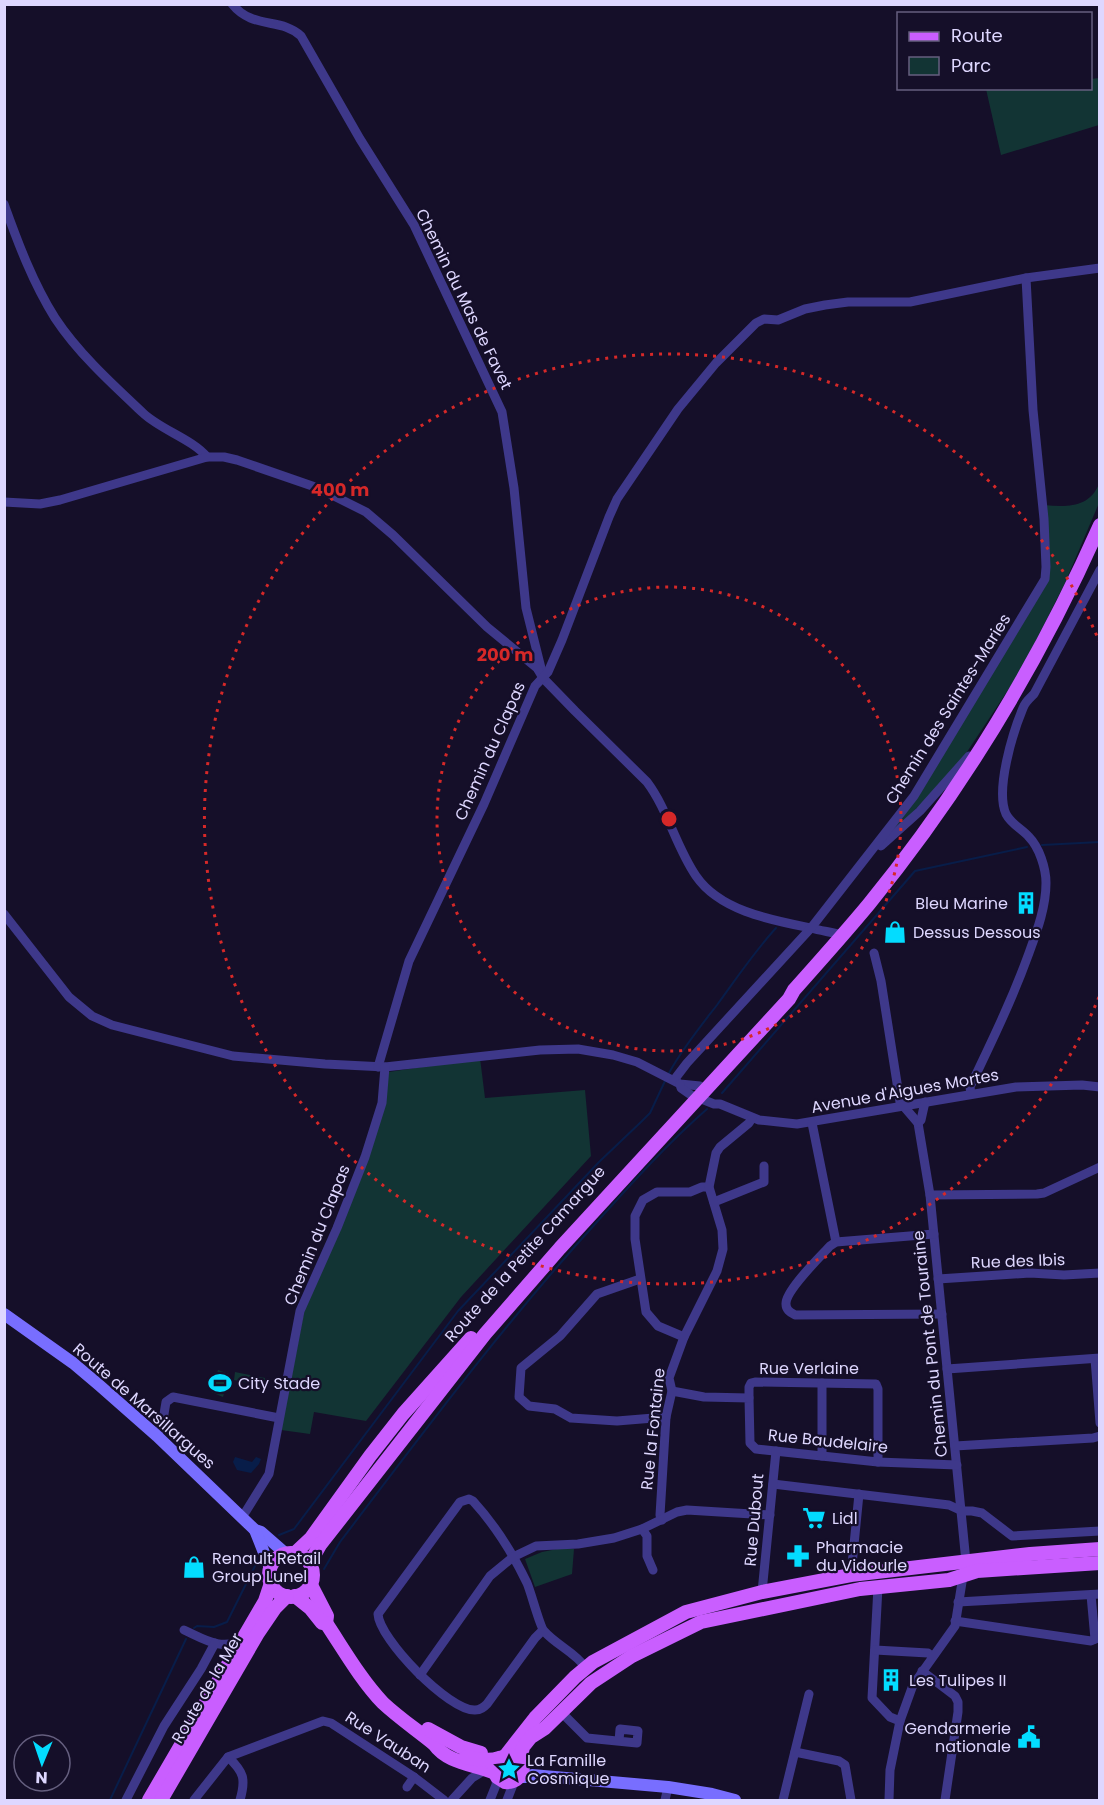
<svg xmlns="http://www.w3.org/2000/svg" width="1104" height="1805" font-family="Poppins,sans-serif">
	<rect width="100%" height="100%" fill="#150f29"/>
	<!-- green -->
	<g fill="#123434">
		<polygon points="1099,78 1099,125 1001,155 986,89 1090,88 1091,79"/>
		<path d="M 1099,484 L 1099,503 L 1065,583 L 1020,672 L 957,767 L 884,841 L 1031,606 L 1044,589 L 1047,580 L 1044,505 C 1067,507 1089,508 1099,484 Z"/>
		<polygon points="480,1058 485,1098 585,1090 591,1156 461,1297 366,1421 314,1412 310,1434 281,1430 305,1307 344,1220 389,1072"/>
		<polygon points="218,1370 229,1374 223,1397 211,1392"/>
		<polygon points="235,1372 265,1378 264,1386 234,1380"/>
		<polygon points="557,1549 574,1549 572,1574 535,1587 525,1559 542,1552"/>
	</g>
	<!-- water -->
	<polygon fill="#081d49" points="235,1457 252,1462 256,1457 261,1459 259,1464 251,1473 237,1470 233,1462"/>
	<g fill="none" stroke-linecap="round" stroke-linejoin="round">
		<!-- stream -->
		<g stroke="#081d49" stroke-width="2">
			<polyline points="1042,845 1100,842"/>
			<path d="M 669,1073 C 682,1049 700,1027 717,1005 C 736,979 754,952 776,928"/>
			<polyline points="722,1093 915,871 1027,847"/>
			<polyline points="279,1535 294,1529 458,1311 599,1162 642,1121 650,1113 665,1081"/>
			<path d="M 324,1569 L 340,1542 C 423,1433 504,1324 596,1223 C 631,1184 667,1144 707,1109"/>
			<polyline points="194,1628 197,1626 214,1627 227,1622 257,1562 257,1558"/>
			<polyline points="110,1800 186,1639"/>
		</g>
		<!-- minor -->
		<g stroke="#3e388a" stroke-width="9">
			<path d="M 232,4 C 253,30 281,17 301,36 L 360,139 L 414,225 L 502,412 L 514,488 L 526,608 L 542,672"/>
			<path d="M 4,204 C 18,243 33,283 55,318 C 78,353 112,384 143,413 C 161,430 192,439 207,457"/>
			<path d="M 4,502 L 40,504 L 60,500 L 207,457 L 224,457 L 237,460 L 318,488 L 366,512 L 393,535 L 487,627 L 537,668 L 543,678 L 575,711 L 647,782 C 668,810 676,847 696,876 C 720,911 771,920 811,928 C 821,931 832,932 842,935"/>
			<polyline points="881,846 920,811 969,756"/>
			<polyline points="4,914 69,997 92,1016 112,1025 233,1056 325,1064 385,1067 540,1050 578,1049 613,1055 637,1062 680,1084 700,1086"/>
			<polyline points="874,953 881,981 900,1102 918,1123 930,1195 966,1562"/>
			<polyline points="378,1067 409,961 484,804 535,686 548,672 562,640 609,517 617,499 678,409 716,363 756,323 764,319 778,320 805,309 825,305 848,302 910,302 1026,278 1100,268"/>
			<polyline points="674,1080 687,1063 811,928 914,796 1045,579 1046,567 1044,519 1033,410 1026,278"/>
			<polyline points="680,1084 681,1088 691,1095"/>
			<path d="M 971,1094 L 970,1087 C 991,1043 1012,1000 1029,953 C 1037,931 1046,907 1046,883 C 1046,868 1039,847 1029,837 C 1022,829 1011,824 1006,814 C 995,790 1013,732 1023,708 C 1025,702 1030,698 1034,694 L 1100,570"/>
			<polyline points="699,1098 714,1104 720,1104 759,1120 797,1124 1016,1087 1082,1085 1100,1087"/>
			<polyline points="812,1123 836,1242"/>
			<polyline points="918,1123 921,1120 925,1102"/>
			<polyline points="930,1195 1037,1194 1044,1193 1100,1167"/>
			<polyline points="714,1202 764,1182 764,1166"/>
			<path d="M 934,1234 L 836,1242 L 830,1246 C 820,1257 785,1291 786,1304 C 786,1310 790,1312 795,1315 L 942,1314"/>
			<polyline points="640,1279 597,1294 560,1336 521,1368 519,1397 529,1406 555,1409 571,1418 617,1421 666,1417"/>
			<polyline points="938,1279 1030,1273 1064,1275 1100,1273"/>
			<polyline points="684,1337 658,1326 646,1312 635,1239 635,1216 643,1200 657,1192 690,1192 702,1187 709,1187"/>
			<polyline points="1095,1359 1100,1423"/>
			<polyline points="947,1369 1100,1358"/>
			<polyline points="672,1391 704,1397 749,1398 750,1443 756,1449 878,1462 957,1465"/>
			<polyline points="749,1398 749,1387 751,1383 755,1382 876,1384 878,1389 878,1462"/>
			<polyline points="157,1436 162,1426 166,1402 173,1397 279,1418"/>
			<polyline points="955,1446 1093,1438 1100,1436"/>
			<polyline points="822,1456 822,1383"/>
			<polyline points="773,1484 949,1505 962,1511 972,1511 982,1513 1012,1536 1100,1531"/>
			<polyline points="243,1516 269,1474 300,1311 337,1228 365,1157 382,1103 385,1067"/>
			<polyline points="662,1520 660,1515 666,1417 672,1391 669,1378 684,1337 717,1271 723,1249 722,1230 709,1187 716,1153 720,1147 749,1123 752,1118"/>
			<polyline points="642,1529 647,1536 647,1556 653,1570"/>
			<polyline points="851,1575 859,1494"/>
			<polyline points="878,1587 872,1698 890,1717 900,1721"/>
			<polyline points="762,1592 776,1451"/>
			<polyline points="1091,1595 1095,1639"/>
			<polyline points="958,1602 1100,1594"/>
			<polyline points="955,1621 1091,1641 1100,1637"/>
			<path d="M 184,1630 C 204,1639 221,1651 242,1640"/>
			<path d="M 543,1630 L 535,1638 L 487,1704 C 484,1707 481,1710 475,1710 C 449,1711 379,1639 378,1614 L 460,1502 L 469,1499 L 473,1501 C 495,1525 513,1554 527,1583 C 531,1592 540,1627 544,1631 C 556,1645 575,1652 586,1668"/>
			<polyline points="875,1650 928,1653 932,1656"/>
			<polyline points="922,1671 955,1696 958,1702 958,1712 945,1800"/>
			<polyline points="420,1675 490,1576 513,1557 536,1546 578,1544 614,1538 642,1529 677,1512 687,1510 770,1515"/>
			<polyline points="562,1713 587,1738 637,1743 638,1731 620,1729 619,1741"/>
			<polyline points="795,1752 839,1761 845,1765 851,1800"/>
			<path d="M 228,1757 C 244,1772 246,1779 240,1800"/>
			<polyline points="407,1787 414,1777"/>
			<polyline points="126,1800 164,1726 201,1669 215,1643"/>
			<polyline points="194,1800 228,1757 323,1721 331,1723 414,1777 444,1800"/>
			<polyline points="452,1800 472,1778 485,1770"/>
			<polyline points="490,1800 496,1785 497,1777"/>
			<polyline points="507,1800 514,1782"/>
			<polyline points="665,1800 668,1787"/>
			<polyline points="783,1800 809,1694"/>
			<polyline points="889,1800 890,1770 900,1721 913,1685 955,1626 963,1576"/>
		</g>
		<!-- secondary -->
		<g stroke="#786eff" stroke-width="12">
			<polyline points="4,1314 73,1363 99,1385 157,1436 255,1530 261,1532 285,1553"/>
			<polyline points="255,1530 270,1568"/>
			<polyline points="520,1777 530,1777 532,1775 668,1787 712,1794 735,1800"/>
		</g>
		<!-- primary -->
		<g stroke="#c95eff" stroke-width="14">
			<polyline points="295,1553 311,1538 370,1456 403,1414 471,1338"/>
			<circle cx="291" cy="1575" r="22"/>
			<path d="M 311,1565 L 312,1559 L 320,1545 L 485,1334 L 560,1248 L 789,999 L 794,990 C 819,962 845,933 869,904 C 962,790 1040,660 1100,525"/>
			<polyline points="311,1585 327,1616 326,1623"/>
			<path d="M 295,1596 L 310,1608 L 322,1623 L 326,1623 C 344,1650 361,1680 383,1703 C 399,1718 417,1730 434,1744 C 448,1764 475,1764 495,1773"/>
			<polyline points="428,1729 461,1747 481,1753"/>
			<polyline points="506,1755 535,1718 575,1677 593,1662 686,1612 762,1592 851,1575 1030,1554 1100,1549"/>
			<path d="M 466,1757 C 476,1759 489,1762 499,1758 C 505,1757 507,1754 513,1756 C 530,1761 523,1784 505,1782 L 497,1777 L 494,1769 L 499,1758"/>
			<polyline points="520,1761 523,1747 531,1737 545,1728 591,1683 632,1656 701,1622 860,1589 949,1580 977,1571 1100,1563"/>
			<polyline points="149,1800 265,1601 271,1583"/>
			<polyline points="161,1800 258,1633 275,1608 287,1596"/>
		</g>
	</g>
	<!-- distance rings -->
	<g fill="none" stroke="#d62828" stroke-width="3" stroke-dasharray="3 6">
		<circle cx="669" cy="819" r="232"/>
		<path d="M1099 997A465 465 0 1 1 1099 641"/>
	</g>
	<!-- icons -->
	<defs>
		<g id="building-bare" transform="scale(1.8)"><path d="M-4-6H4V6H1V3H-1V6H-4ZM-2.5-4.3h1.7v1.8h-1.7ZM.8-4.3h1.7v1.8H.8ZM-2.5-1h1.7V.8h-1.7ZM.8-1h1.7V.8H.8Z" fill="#03dcff" stroke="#150f29" stroke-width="2.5" paint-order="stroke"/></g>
		<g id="shop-bare" transform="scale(1.8)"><path d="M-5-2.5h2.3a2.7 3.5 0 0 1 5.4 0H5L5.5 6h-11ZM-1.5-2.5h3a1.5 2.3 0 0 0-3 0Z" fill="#03dcff" stroke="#150f29" stroke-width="2.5" paint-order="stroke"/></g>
		<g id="stadium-bare" transform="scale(1.8)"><path d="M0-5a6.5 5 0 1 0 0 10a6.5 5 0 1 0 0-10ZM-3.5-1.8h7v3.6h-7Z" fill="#03dcff" stroke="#150f29" stroke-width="2.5" paint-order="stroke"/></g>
		<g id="supermarket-bare" transform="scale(1.8)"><path d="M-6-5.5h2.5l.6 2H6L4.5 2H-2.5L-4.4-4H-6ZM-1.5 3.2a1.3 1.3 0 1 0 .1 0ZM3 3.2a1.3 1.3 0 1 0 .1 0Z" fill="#03dcff" stroke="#150f29" stroke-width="2.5" paint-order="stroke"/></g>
		<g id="pharmacy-bare" transform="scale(1.8)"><path d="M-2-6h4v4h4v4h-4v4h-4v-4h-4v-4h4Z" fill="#03dcff" stroke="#150f29" stroke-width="2.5" paint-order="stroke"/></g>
		<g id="civic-bare" transform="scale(1.8)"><path d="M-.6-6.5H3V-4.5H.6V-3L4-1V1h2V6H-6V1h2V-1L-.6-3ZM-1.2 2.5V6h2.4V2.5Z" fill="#03dcff" stroke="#150f29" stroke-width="2.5" paint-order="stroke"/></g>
		<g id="sight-bare" transform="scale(1.8)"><path d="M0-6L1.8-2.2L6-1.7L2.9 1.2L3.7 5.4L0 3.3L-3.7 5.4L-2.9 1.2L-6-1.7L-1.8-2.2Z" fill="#03dcff" stroke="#150f29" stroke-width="2.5" paint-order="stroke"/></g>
	</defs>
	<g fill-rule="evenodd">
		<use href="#building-bare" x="1026" y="903"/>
		<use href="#shop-bare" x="895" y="932"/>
		<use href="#stadium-bare" x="220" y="1383"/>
		<use href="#supermarket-bare" x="814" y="1518"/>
		<use href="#pharmacy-bare" x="798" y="1556"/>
		<use href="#shop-bare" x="194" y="1567"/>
		<use href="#building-bare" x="891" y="1680"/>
		<use href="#civic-bare" x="1029" y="1737"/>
		<use href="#sight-bare" x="509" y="1769"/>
	</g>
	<g text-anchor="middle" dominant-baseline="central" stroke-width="4.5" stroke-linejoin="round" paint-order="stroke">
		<!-- street labels -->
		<g font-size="16" fill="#ded7ff" stroke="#150f29">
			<text transform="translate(464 299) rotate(64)">Chemin du Mas de Favet</text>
			<text transform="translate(948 709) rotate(-58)">Chemin des Saintes-Maries</text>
			<text transform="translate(490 751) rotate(-66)">Chemin du Clapas</text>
			<text transform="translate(905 1091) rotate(-10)">Avenue d'Aigues Mortes</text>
			<text transform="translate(317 1235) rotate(-68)">Chemin du Clapas</text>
			<text transform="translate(525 1254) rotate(-48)">Route de la Petite Camargue</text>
			<text transform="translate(1018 1261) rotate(-2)">Rue des Ibis</text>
			<text transform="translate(930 1344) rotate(-96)">Chemin du Pont de Touraine</text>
			<text x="809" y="1368">Rue Verlaine</text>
			<text transform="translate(144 1406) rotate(41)">Route de Marsillargues</text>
			<text transform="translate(653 1429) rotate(-84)">Rue la Fontaine</text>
			<text transform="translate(828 1441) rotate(6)">Rue Baudelaire</text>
			<text transform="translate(754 1520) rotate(-85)">Rue Dubout</text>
			<text transform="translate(207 1688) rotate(-60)">Route de la Mer</text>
			<text transform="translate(388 1742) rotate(33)">Rue Vauban</text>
		</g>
		<!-- poi labels -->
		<g font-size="16" fill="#ded7ff" stroke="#150f29" text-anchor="start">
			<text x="1008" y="903" text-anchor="end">Bleu Marine</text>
			<text x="913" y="932">Dessus Dessous</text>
			<text x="238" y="1383">City Stade</text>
			<text x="832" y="1518">Lidl</text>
			<text x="816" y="1547">Pharmacie<tspan x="816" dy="18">du Vidourle</tspan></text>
			<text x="212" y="1558">Renault Retail<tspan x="212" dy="18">Group Lunel</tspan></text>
			<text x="909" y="1680">Les Tulipes II</text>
			<text x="1011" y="1728" text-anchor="end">Gendarmerie<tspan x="1011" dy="18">nationale</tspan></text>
			<text x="527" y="1760">La Famille<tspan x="527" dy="18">Cosmique</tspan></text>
		</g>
	</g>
	<circle cx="669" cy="819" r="9" fill="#d62828" stroke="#150f29" stroke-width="3"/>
	<g font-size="18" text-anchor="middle" font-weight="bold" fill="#d62828" stroke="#150f29" stroke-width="4.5" stroke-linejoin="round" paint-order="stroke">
		<text x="340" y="496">400 m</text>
		<text x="505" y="661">200 m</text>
	</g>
	<!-- border -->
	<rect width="1104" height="1805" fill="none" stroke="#ded7ff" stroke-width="12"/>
	<!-- legend -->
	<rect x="897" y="12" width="195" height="78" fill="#150f29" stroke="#655f7f" stroke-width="1.5"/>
	<rect x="909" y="32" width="30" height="9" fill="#c95eff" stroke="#655f7f" stroke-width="1.5"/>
	<text x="951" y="42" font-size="18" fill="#ded7ff">Route</text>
	<rect x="909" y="57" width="30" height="18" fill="#123434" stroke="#655f7f" stroke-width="1.5"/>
	<text x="951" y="72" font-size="18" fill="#ded7ff">Parc</text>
	<!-- north arrow -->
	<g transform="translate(42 1763) rotate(182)"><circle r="28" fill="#150f29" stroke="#655f7f" stroke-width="1.5"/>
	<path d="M0-4.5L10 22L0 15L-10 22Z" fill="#03dcff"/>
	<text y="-9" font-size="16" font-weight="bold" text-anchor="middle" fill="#ded7ff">N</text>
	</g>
</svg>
